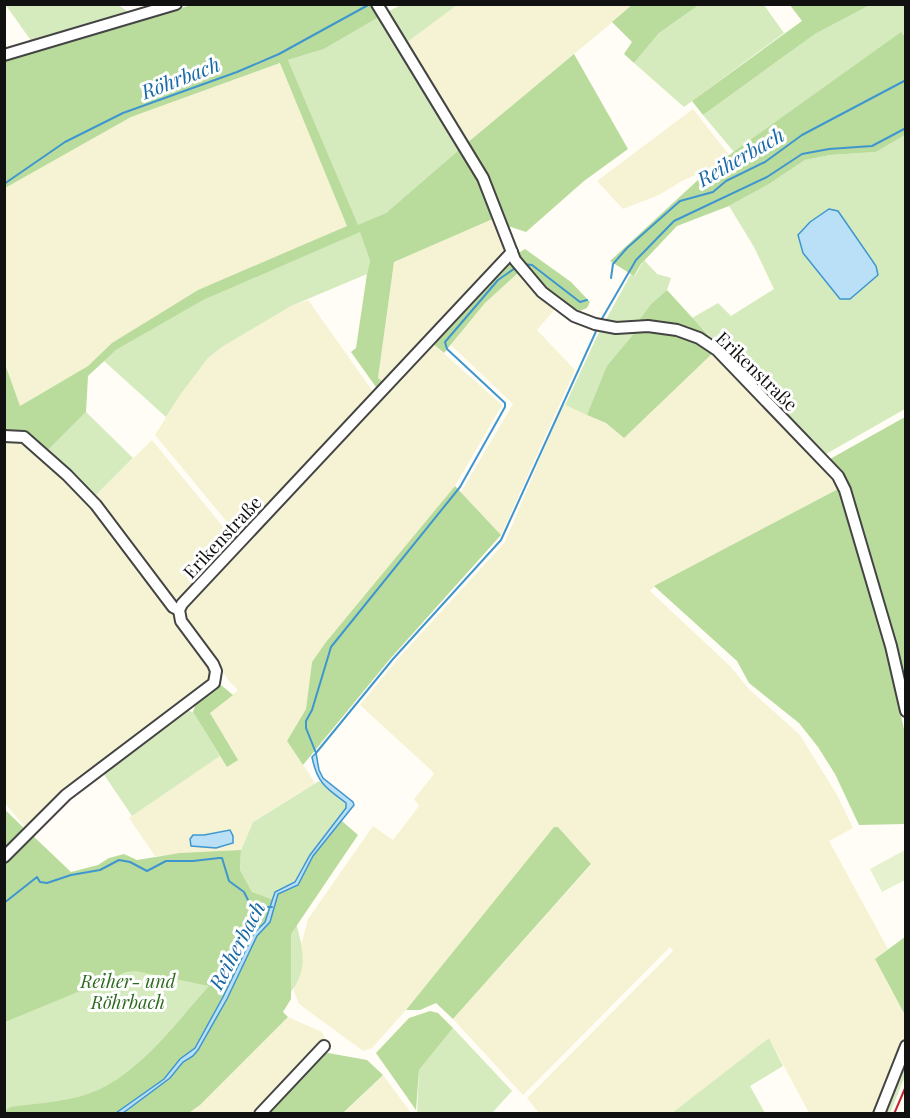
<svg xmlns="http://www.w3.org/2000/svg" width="910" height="1118" font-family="'Playfair Display',serif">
	<rect width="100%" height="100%" fill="#fffdf5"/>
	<!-- farmland -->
	<g fill="#f6f3d4">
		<polygon points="457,5 633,5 467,143 406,43"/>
		<polygon points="281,63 348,226 198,290 113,343 88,366 19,407 5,361 4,188 131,117"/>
		<polygon points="693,109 729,155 711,168 682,181 659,195 623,209 597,181"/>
		<polygon points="495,218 504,248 502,254 382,381 378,378 394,262"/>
		<polygon points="518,273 539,295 555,309 537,330 575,370 501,535 461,492 513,404 451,345 485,303"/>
		<polygon points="308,300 374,393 245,533 236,533 155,435 180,395 208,358 222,347 291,306"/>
		<polygon points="432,343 502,405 455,486 326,642 312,662 306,709 287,741 315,783 253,822 241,850 155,856 129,818 220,756 227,767 209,712 238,690 229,681 184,617 185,606"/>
		<polygon points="713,352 810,450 838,489 655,586 650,591 730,666 749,689 800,735 837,795 853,828 829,841 888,949 875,959 905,1015 905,1039 877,1113 809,1113 769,1038 672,1113 539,1113 527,1098 673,951 670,947 523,1095 453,1019 591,865 558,827 554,828 406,1010 372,1048 363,1051 299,1004 294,992 295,968 308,919 373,826 393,840 419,806 414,799 434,774 432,771 360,705 396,661 505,542 563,404 606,423 624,438"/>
		<polygon points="152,440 233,539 233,545 181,598 172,600 94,497"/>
		<polygon points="4,441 23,441 64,477 93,507 210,666 213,672 210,681 29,827 25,827 5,803"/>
		<polygon points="288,1017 322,1032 325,1039 256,1113 189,1114 200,1105"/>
		<polygon points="383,1075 411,1113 343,1114"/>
	</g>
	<!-- green -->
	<g fill="#d5ebbd">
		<polygon points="5,4 118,5 130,13 32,42"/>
		<polygon points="401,5 457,5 406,43 387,12"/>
		<polygon points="699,5 764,5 784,33 684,107 634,63 659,33"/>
		<polygon points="870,5 905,5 905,38 900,33 734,152 703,115 815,34"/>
		<polygon points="379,17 460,149 386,213 358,226 288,60 324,49"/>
		<polygon points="905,135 905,409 826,454 692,318 718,303 731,316 774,289 754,247 729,206 769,184 805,160 830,155 876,152"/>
		<polygon points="360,231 370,261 367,274 291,306 222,347 208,358 180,395 166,417 104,361 116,350 202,300"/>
		<polygon points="644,260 657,274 671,278 667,290 651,304 636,324 604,323 631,274 635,276"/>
		<polygon points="601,328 637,330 596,396 587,415 565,405"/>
		<polygon points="86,412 133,458 94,497 47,451"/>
		<polygon points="184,710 193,712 220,756 132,816 101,770"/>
		<path d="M 319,781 L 346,803 L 346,808 L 310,854 L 295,883 L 276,892 L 286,890 C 292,912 306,946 302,968 C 300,981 292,991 284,1001 L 177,1113 L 5,1113 L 4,809 L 71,875 L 252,892 L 240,870 L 241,850 L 253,822 Z"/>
		<polygon points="453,1028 512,1091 492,1113 417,1114 419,1070"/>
		<polygon points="769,1038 783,1066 750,1086 765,1113 672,1113"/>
		<polygon points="905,1059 905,1076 890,1113 884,1114"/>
	</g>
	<!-- forest -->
	<g fill="#b9dc9c">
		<polygon points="633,4 699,4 699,5 659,33 634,63 624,54 632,42 612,22"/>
		<polygon points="191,5 371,5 379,17 324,49 288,60 358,225 386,213 460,149 479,181 495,218 394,262 378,378 382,381 376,387 351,352 356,348 367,274 370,261 360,232 203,300 116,350 88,376 86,412 47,451 5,433 4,361 20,406 88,366 112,343 198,290 347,226 280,63 131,117 5,188 5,60"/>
		<polygon points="790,5 870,5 815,34 703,115 692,101 802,21"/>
		<polygon points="901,32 906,38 905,135 876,152 830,155 805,160 769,184 729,206 677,226 641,264 634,276 610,261 711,168"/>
		<polygon points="574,54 628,149 584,181 526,232 508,226 489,178 467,143"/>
		<polygon points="525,249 571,282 590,302 587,308 580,311 556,298 543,288 517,254"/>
		<polygon points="511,263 518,273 485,303 444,353 432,343 494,278"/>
		<polygon points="667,290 719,347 624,438 606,423 587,415 607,366 637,330 636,324 651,304"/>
		<polygon points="905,417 905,691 880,588 846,482 848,481 830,459"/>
		<polygon points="455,486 501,535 390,659 303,765 287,741 306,709 312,662 326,642"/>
		<polygon points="838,489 871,591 886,647 905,734 905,824 859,825 835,774 818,747 799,723 749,683 737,661 654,586"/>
		<polygon points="221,685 233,695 210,713 238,760 227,767 193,712 196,703 195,701"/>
		<polygon points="4,809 26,830 4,852"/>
		<polygon points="342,821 358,835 291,934 291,999 283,1012 288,1017 200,1105 189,1113 123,1114 170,1078 183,1062 193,1056 198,1050 227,999 257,936 270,922 278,894 298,885 313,856"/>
		<polygon points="554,827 558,827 591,864 453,1019 436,1003 420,1010 406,1010"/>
		<path d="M 31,834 L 71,872 L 98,865 L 109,858 L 124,854 L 137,860 L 180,853 L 241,850 L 240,870 L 252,892 L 273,900 L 265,922 L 254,933 L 223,997 L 195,1048 L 180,1059 L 164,1079 L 116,1113 L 5,1114 L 4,1111 L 11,1107 C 39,1103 72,1102 98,1090 C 143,1069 176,1023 209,986 L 136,971 L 126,972 L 5,1022 L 4,862 Z"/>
		<polygon points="905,937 905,1015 875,959"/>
		<polygon points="430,1011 438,1013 453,1028 419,1070 416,1110 376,1053 409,1018"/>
		<polygon points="328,1053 367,1060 383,1075 343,1113 265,1114 321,1054"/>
	</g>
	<!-- pitch -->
	<polygon fill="#e6f2cf" points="905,850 905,880 882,892 870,869"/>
	<!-- water -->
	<g fill="#b9e0f7" stroke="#3f96cf" stroke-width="1.5">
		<polygon points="829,209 838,211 876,266 878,275 850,299 840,299 803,253 798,235 810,222"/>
		<path d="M 316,753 L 319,770 L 323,778 L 353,802 L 354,805 L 313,856 L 298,885 L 278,894 L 270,922 L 257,936 L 227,999 L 198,1050 L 193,1056 L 183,1062 L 170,1078 L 123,1113 L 116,1113 L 164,1079 L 180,1059 L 195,1048 L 223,997 L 254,933 L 265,922 L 275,892 L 295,882 L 310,855 L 346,808 L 346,803 C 326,788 317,783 312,757 Z"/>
		<polygon points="230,830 233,836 233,843 216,848 191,846 190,839 193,835 204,835"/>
	</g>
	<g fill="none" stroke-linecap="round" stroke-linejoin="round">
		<!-- stream -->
		<g stroke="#3f96cf" stroke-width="2">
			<polyline points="4,184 65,142 123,113 237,72 279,54 370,4"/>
			<polyline points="522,264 532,265 580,302 587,300"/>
			<polyline points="611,278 613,264 627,248 680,201 713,192 726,181 765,162 802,135 906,80"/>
			<polyline points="600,322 636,260 674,221 767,177 802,154 829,149 872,146 906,128"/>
			<polyline points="316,753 306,728 306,721 312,710 331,647 460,487 505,407 505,403 447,349 445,342 498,280 518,266"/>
			<polyline points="316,753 393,659 501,540 598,327"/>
			<polyline points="4,903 37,877 40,882 47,883 71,875 100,870 119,860 130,862 147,871 166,861 193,861 219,858 222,858 229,881 244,892 250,904 256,907 272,907"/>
		</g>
		<!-- minor casing -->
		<g stroke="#444" stroke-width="14">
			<g id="minor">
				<polyline points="377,4 483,178 515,260 542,292 574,316 595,324 616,328 648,326 677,330 699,338 717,350 838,476 845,490 891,646 906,711"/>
				<polyline points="4,55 176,4"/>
				<polyline points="4,436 24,437 67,475 96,505 173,607 179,610"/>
				<polyline points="4,857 66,795 214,683 216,671 213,664 181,621 179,610 182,604 512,252"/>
				<polyline points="260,1114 324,1046"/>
				<polyline points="879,1114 906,1046"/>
			</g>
		</g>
		<!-- minor -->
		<use href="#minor" stroke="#fff" stroke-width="10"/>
		<!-- rail -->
		<polyline stroke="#c4262e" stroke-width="2" points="894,1114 906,1086"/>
	</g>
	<g text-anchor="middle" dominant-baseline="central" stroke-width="6" stroke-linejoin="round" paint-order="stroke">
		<!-- street labels -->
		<g font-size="18" fill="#111" stroke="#fff">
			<text transform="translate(757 371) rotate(44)">Erikenstraße</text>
			<text transform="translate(222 537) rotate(-47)">Erikenstraße</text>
		</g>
		<!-- park labels -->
		<g font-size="18" font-style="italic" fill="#2f6b1f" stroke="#fff">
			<text x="128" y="981">Reiher- und<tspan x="128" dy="21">Röhrbach</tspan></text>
		</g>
		<!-- water labels -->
		<g font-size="20" font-style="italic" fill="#1768a6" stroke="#fff">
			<text transform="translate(180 77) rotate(-21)">Röhrbach</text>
			<text transform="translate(740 156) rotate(-30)">Reiherbach</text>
			<text transform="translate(236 945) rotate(-62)">Reiherbach</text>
		</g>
	</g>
	<!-- border -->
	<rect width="910" height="1118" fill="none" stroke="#111111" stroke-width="12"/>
</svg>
